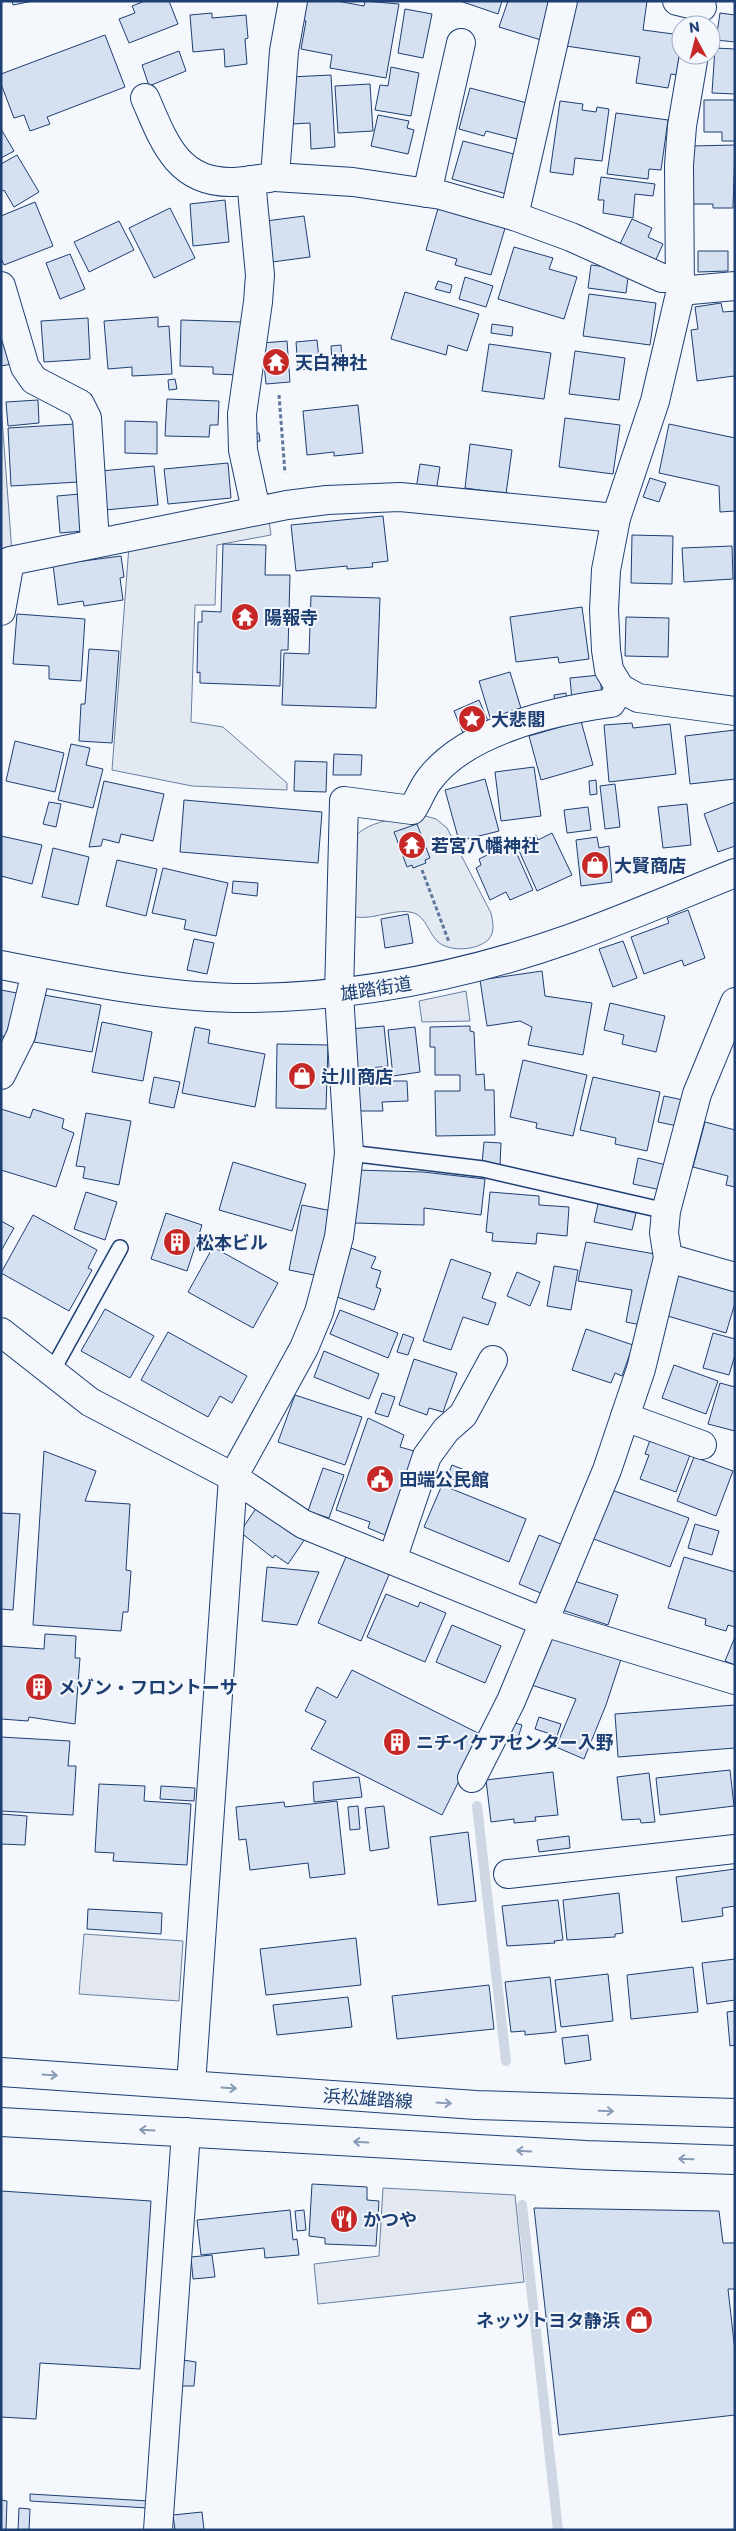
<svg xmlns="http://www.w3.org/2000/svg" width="736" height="2531" font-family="Commissioner,'Noto Sans JP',sans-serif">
	<rect width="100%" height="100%" fill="#f4f7fb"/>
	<!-- green -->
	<g fill="#e3e9f0" stroke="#687fa3">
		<polygon points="269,520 271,535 217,545 215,605 195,605 191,722 223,727 287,783 287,790 192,786 112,770 129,546"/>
		<path d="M 422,815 L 436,819 L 447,828 L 491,913 C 493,922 495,932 489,939 C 477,951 450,952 438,942 C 429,934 426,917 414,913 C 398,907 374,920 356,917 L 351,909 C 352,895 349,849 354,839 C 362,822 405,816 422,815 Z"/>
	</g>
	<!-- parking -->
	<g fill="#e3e8f0" stroke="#687fa3">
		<polygon points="1,405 12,553 1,553"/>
		<polygon points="466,991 470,1021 422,1022 419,1001"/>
		<polygon points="84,1934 183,1941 179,2001 79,1994"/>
		<polygon points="383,2188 515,2195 524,2282 318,2304 314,2264 379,2256"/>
	</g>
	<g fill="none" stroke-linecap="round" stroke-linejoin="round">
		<!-- stream -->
		<g stroke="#cfd7e4" stroke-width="10">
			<polyline points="477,1806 506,2061"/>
			<polyline points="522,2205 558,2530"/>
		</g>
	</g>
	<!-- building -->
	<g fill="#d5e0f0" stroke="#1d3f73">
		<polygon points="12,1 33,1 13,5"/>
		<polygon points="145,1 169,1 178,24 129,43 119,19 135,13 132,6"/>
		<polygon points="303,1 337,1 364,6 365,1 399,4 386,78 330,68 332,55 301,49 306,21 300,20"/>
		<polygon points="460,1 502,1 498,14"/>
		<polygon points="508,1 552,1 541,40 499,27"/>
		<polygon points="572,1 647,1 643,30 681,35 677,75 671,74 668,88 636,83 640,57 566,46"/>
		<polygon points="405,9 432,14 423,58 398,53"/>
		<polygon points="212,13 212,18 246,15 248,38 245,39 247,64 225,67 224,49 193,52 190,15"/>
		<polygon points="720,13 735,15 735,42 716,40"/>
		<polygon points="105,35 125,87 47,117 50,124 30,131 24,115 14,118 1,84 1,74"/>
		<polygon points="715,48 735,49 735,94 712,93"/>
		<polygon points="179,51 186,71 149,86 142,65"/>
		<polygon points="391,67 419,73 411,116 375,110 380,85 388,86"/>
		<polygon points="331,75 335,147 311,149 310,123 292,124 290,77"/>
		<polygon points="370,84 373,131 338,133 335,86"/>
		<polygon points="470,88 531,104 521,140 486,131 484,136 459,129"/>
		<polygon points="704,100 735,100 735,141 722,141 722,132 704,132"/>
		<polygon points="560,101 583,104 582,110 596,112 597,107 609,109 602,161 575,158 573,175 550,172"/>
		<polygon points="616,113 668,120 661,170 649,169 648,179 607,174"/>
		<polygon points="378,115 409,121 407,128 414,130 408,154 371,146"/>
		<polygon points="1,129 14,151 1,158"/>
		<polygon points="463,141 514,154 511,164 517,165 510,195 452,179"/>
		<polygon points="735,145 733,208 713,208 713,204 691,204 691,146"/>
		<polygon points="17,155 39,192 14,207 4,190 1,192 1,164"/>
		<polygon points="601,177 655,184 653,196 635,194 633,218 603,213 604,200 598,200"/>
		<polygon points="225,200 229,242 193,246 190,204"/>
		<polygon points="35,202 53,246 4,265 1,258 1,216"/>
		<polygon points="439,205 506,225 491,275 455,265 457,259 426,250"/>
		<polygon points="170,208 195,258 154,278 129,228"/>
		<polygon points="304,216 310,257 272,262 266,221"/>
		<polygon points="632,219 652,228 648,237 663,244 654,264 618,248"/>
		<polygon points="119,221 134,250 89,272 74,242"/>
		<polygon points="514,247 553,258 549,269 577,277 564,319 498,299"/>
		<polygon points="698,251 728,251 728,271 698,272"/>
		<polygon points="70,254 85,289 60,299 46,263"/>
		<polygon points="591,265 629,270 626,293 588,288"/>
		<polygon points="465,277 493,286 486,307 459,299"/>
		<polygon points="438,281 452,285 450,293 435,289"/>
		<polygon points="405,292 479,314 467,351 448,345 446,355 391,339"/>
		<polygon points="589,294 656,303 650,345 583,336"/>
		<polygon points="721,303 723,312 735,311 735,382 734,376 697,381 691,330 698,329 695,307"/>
		<polygon points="1,308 12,364 1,366"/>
		<polygon points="158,317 158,327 169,326 172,374 132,376 132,367 108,369 104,321"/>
		<polygon points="88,318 90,359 44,362 41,321"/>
		<polygon points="181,320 242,322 240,375 213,374 213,367 180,366"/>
		<polygon points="492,324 513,327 512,336 491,333"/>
		<polygon points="317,340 320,368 298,370 296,342"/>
		<polygon points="287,341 290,382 266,384 262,343"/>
		<polygon points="489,344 551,353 544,399 482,391"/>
		<polygon points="341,345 342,361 332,361 331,346"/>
		<polygon points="575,351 625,358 619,400 569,394"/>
		<polygon points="175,379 177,389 169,390 168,380"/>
		<polygon points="167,399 219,401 218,425 210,425 209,437 165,436"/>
		<polygon points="38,400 39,423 8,426 6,402"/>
		<polygon points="358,405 363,453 334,456 334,452 307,455 303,411"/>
		<polygon points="565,418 620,425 613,474 559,467"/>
		<polygon points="125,421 157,422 157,454 125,453"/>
		<polygon points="75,424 78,482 11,486 8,428"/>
		<polygon points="669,424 735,438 735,511 720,512 719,486 659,473"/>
		<polygon points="259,433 260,441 252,442 252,434"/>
		<polygon points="470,444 512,450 506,494 465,488"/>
		<polygon points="228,463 231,498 168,504 164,469"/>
		<polygon points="420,464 440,467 436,492 416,489"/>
		<polygon points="154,466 158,505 105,510 101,471"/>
		<polygon points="650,478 666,483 659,502 643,497"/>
		<polygon points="80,494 83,531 60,533 57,496"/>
		<polygon points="383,516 388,561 372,563 373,567 347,569 347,566 296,571 291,525"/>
		<polygon points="632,535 673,536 672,584 631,583"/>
		<polygon points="223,544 266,545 265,575 290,575 288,650 281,650 280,686 200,683 200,672 197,673 198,622 202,622 202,611 221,612"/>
		<polygon points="732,546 733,579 684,582 682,548"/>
		<polygon points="121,556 124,577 120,578 123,600 84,606 83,601 58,605 53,565"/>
		<polygon points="311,596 380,598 376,708 282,705 284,653 309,654"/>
		<polygon points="582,607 589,659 559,663 558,657 516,662 510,617"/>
		<polygon points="17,614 85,619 81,681 49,679 49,666 13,664"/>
		<polygon points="626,617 669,618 668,657 625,656"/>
		<polygon points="89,649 119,651 112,743 79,741 81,704 85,704"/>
		<polygon points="510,672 523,715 492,724 479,681"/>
		<polygon points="600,675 602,697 572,700 570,678"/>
		<polygon points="566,693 567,702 555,704 554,695"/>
		<polygon points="479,700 491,728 465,738 454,711"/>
		<polygon points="581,721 593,765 541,780 529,736"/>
		<polygon points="632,723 633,728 670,724 676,774 609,782 604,725"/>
		<polygon points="735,730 735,779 690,784 685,736"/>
		<polygon points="15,741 64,753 55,792 6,781"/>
		<polygon points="71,744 90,748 86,765 103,769 93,808 58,800"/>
		<polygon points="334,754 362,755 361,775 333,775"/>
		<polygon points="295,761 327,762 326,792 294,791"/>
		<polygon points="534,767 541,816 501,821 495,772"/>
		<polygon points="485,779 499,831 459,841 445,790"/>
		<polygon points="596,780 597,794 590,795 589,781"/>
		<polygon points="104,781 164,794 153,841 121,834 119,843 103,839 101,846 89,847"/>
		<polygon points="615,784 620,827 605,829 600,786"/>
		<polygon points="184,800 322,812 318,863 180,852"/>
		<polygon points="49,802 61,804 56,827 43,824"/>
		<polygon points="735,802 735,846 718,852 704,814"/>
		<polygon points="687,804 691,845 663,848 658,807"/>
		<polygon points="588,807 591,830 567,833 564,810"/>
		<polygon points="417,824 430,858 425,860 426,863 413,868 412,865 407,867 394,832"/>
		<polygon points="552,833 572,875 537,891 516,844 536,835 538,840"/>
		<polygon points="1,836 42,845 32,884 1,876"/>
		<polygon points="597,837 599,848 609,846 612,882 581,886 576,840"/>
		<polygon points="512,843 533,890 510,900 506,892 490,900 476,868 481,865 479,859"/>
		<polygon points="53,848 89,857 78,905 42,897"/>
		<polygon points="117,860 157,869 146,916 106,906"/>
		<polygon points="163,868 228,883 216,936 184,929 186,920 152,913"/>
		<polygon points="233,881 258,883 257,896 232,893"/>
		<polygon points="688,910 705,958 684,966 682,960 644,974 631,937 669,923 667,918"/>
		<polygon points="408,914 413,943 385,948 381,919"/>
		<polygon points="194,939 214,943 207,974 187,970"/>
		<polygon points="623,941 637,978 613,987 599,949"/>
		<polygon points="542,971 545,996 592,1003 583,1055 528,1045 532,1027 520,1021 487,1026 480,980"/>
		<polygon points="1,990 22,994 13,1038 1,1036"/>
		<polygon points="44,995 101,1005 92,1052 34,1042 37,1032 31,1031"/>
		<polygon points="610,1003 665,1016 656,1052 622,1044 624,1035 604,1030"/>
		<polygon points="102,1022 152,1032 143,1081 92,1072"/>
		<polygon points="384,1026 388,1066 354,1070 350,1029"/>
		<polygon points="470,1026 470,1031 474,1032 476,1075 484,1074 485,1090 494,1090 495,1135 436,1136 435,1091 460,1091 460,1075 435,1075 435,1047 430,1047 430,1027"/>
		<polygon points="195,1027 210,1030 208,1043 265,1054 255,1107 182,1093"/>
		<polygon points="415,1027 420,1072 393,1076 388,1030"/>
		<polygon points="277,1044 328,1045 326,1109 276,1108"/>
		<polygon points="523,1060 587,1075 573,1136 536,1128 537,1123 510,1117"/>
		<polygon points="382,1071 383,1081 407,1081 408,1101 382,1102 383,1111 355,1111 354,1072"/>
		<polygon points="154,1077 180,1082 174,1108 149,1103"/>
		<polygon points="593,1077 660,1092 647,1151 615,1144 616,1138 580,1130"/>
		<polygon points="664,1096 683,1100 677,1126 658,1122"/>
		<polygon points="1,1109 30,1118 33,1109 64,1119 62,1128 74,1133 56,1187 1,1170"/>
		<polygon points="86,1113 131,1121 119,1185 83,1178 85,1167 76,1166"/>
		<polygon points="705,1122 735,1130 735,1187 726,1185 728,1176 693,1167"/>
		<polygon points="484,1142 501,1143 500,1165 482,1164"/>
		<polygon points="638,1158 666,1165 661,1190 633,1184"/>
		<polygon points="233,1162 306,1184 292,1231 219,1210"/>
		<polygon points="356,1170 423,1172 485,1179 481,1215 424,1208 424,1225 355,1223"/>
		<polygon points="86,1192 117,1202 105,1240 74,1229"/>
		<polygon points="490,1192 539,1196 539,1205 569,1207 567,1236 537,1233 536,1244 492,1241 493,1233 486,1232"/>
		<polygon points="598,1204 636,1213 632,1230 594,1222"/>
		<polygon points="302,1205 332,1211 319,1276 289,1270"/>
		<polygon points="166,1213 202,1225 187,1271 151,1259"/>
		<polygon points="33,1215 97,1250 88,1268 92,1270 69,1311 1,1273"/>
		<polygon points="1,1221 14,1228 1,1251"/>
		<polygon points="586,1242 655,1254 641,1325 626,1322 632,1290 578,1281"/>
		<polygon points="213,1247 278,1283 253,1328 188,1292"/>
		<polygon points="351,1248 376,1257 371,1268 381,1271 376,1287 381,1289 374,1310 334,1296"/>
		<polygon points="451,1259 491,1273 482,1298 496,1303 488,1325 463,1317 451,1350 423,1341"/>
		<polygon points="554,1266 578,1270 571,1310 547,1306"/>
		<polygon points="517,1272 540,1282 530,1306 507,1296"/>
		<polygon points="676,1272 735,1289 735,1303 726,1333 664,1315"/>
		<polygon points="105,1309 154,1336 130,1378 81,1351"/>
		<polygon points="340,1310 398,1333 388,1358 330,1334"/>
		<polygon points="586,1329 633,1345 622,1376 615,1373 611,1383 572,1370"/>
		<polygon points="168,1332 247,1376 232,1403 220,1396 208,1417 141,1380"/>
		<polygon points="713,1333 735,1339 735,1355 729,1375 703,1368"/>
		<polygon points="403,1334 414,1338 408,1355 397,1352"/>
		<polygon points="324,1351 379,1374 369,1399 314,1377"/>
		<polygon points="414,1359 457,1373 443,1412 429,1408 427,1415 399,1405"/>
		<polygon points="674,1365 718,1381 706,1414 662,1398"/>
		<polygon points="720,1383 735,1387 735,1431 708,1424"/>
		<polygon points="382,1393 395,1397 388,1417 375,1413"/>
		<polygon points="295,1395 362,1417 345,1465 278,1442"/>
		<polygon points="368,1418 404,1435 400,1447 414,1451 409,1466 408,1493 401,1490 385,1535 368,1528 370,1522 336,1510"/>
		<polygon points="650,1440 690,1455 676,1492 640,1479 649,1455 645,1454"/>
		<polygon points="44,1451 96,1471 85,1501 130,1504 126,1570 131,1571 128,1612 123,1612 121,1631 33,1625"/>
		<polygon points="694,1457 733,1471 716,1516 677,1501"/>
		<polygon points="452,1465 475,1474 469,1486 447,1477"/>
		<polygon points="323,1468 344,1475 329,1518 308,1511"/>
		<polygon points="442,1485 526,1519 509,1562 424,1527"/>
		<polygon points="609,1489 689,1518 670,1567 591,1538"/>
		<polygon points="259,1504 307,1536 288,1564 275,1555 273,1558 240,1532"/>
		<polygon points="1,1513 20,1514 13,1610 1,1609"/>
		<polygon points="695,1524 719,1531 712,1555 688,1548"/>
		<polygon points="539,1535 563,1545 543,1594 519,1584"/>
		<polygon points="348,1552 391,1570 361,1641 318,1623"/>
		<polygon points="684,1557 735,1572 735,1627 728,1625 726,1631 705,1625 706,1619 668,1608"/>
		<polygon points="267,1567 319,1572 297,1625 262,1621"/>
		<polygon points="568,1579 618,1595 608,1625 559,1609"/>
		<polygon points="386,1594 418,1607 420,1602 446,1613 425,1662 367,1637"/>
		<polygon points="452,1625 501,1646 485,1683 436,1662"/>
		<polygon points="555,1632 623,1653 606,1705 584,1759 556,1747 576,1699 528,1684 543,1636 552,1639"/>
		<polygon points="45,1634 76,1636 75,1658 80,1658 75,1724 29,1717 28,1721 1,1719 1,1646 44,1649"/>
		<polygon points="735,1637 735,1665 725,1661"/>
		<polygon points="352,1670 482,1735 442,1815 311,1749 326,1721 305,1711 317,1687 337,1698"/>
		<polygon points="735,1705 735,1748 618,1757 615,1714"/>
		<polygon points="539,1717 561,1724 557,1736 535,1729"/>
		<polygon points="511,1722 522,1725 518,1738 507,1735"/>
		<polygon points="1,1737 70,1741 68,1766 76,1766 73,1815 1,1811"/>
		<polygon points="730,1770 734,1806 660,1815 656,1778"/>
		<polygon points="553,1772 558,1815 535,1817 536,1821 514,1823 514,1819 491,1822 486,1780"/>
		<polygon points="649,1773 655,1822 641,1823 640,1819 622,1820 617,1777"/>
		<polygon points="359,1777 362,1797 314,1802 313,1782"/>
		<polygon points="99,1784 145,1786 144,1801 191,1804 187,1865 113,1861 114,1853 95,1852"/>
		<polygon points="161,1786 195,1788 194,1801 160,1799"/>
		<polygon points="337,1801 345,1874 310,1878 308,1863 250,1870 246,1839 239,1840 236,1807 284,1802 285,1807"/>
		<polygon points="358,1806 360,1829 350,1830 348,1807"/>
		<polygon points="384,1806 389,1848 370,1851 365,1808"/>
		<polygon points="1,1814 27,1816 25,1845 1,1844"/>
		<polygon points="468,1832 476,1901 438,1905 430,1837"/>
		<polygon points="569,1836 570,1848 539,1852 537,1840"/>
		<polygon points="735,1869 735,1906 722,1908 723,1916 682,1922 676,1877"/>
		<polygon points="619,1893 623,1933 615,1934 615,1937 567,1940 563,1900"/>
		<polygon points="558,1900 563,1940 554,1941 555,1943 507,1946 502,1906"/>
		<polygon points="88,1909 162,1913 161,1934 87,1929"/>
		<polygon points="356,1938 361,1985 266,1995 260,1949"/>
		<polygon points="735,1959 735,2000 707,2004 702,1963"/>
		<polygon points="693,1967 698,2012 631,2019 627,1975"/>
		<polygon points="608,1974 613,2021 561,2027 555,1980"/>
		<polygon points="550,1977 556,2032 525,2035 525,2031 511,2032 505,1982"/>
		<polygon points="489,1985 494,2029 397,2039 392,1996"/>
		<polygon points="348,1997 352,2027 277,2035 273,2005"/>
		<polygon points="735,2011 735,2045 730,2046 727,2012"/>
		<polygon points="588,2035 591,2060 565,2064 562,2038"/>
		<polygon points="312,2184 367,2187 367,2200 379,2201 376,2246 325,2244 325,2238 309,2236"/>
		<polygon points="1,2191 151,2201 140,2369 40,2363 36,2419 1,2417"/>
		<polygon points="534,2208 719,2211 723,2243 735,2243 735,2289 728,2289 735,2351 735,2415 559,2435"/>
		<polygon points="290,2210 293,2240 297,2239 299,2255 265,2258 264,2248 201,2255 197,2220"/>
		<polygon points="304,2210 306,2230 297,2231 295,2211"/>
		<polygon points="212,2255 215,2277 193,2279 191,2257"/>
		<polygon points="183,2360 196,2362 194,2386 181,2386"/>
		<polygon points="30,2494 149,2501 148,2508 30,2501"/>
		<polygon points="1,2500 7,2501 6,2530 1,2530"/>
		<polygon points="19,2508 30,2509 29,2530 18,2530"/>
		<polygon points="202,2512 204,2530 175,2530 173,2515"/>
	</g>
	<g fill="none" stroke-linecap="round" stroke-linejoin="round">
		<!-- lane casing -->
		<g stroke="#1d3f73" stroke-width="18">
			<g id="lane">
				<polyline points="349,1153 483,1169 666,1211"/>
				<polyline points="51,1373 120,1248"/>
			</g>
		</g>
		<!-- street casing -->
		<g stroke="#1d3f73" stroke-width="30">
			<g id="street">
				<polyline points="293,1 284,51 275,177 353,182 441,195 514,216 571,237 662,278 680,278"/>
				<polyline points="677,1 702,7"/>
				<polyline points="694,55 682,126 679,165 680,294 655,401 616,518 606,570 604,610 606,650 609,670 620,688 638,698 735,711"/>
				<path d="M 145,98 C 163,139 176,182 230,182 C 243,182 256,179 269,178"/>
				<polyline points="251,180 260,275 258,302 242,414 243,450 256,510"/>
				<polyline points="427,193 461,43"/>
				<polyline points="514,216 563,1"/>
				<polyline points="1,286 25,367 34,380 80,404 87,418 95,542"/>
				<polyline points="680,291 735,286"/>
				<polyline points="1,611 10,561 287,505 327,500 400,497 616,518"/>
				<polyline points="1,1075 21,1035 36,972"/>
				<polyline points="668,1258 735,1277"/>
				<polyline points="1,1332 90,1402 233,1477 303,1524 544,1622 735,1680"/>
				<polyline points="625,1417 702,1445"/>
				<polyline points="392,1560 427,1456 446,1430 463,1415 493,1360"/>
				<polyline points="472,1778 511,1701 607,1470 641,1369 668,1258 664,1233 666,1211 697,1094 735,1002"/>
				<polyline points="508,1874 735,1849"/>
				<path d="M 191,2085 L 233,1477 L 304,1348 L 319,1312 L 339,1237 L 344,1198 L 349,1153 L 339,994 L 344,801 L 412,810 C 418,801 422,789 429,780 C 465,731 553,711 611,703 L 620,688"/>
				<polyline points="158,2530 186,2132"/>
			</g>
		</g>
		<!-- secondary casing -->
		<g stroke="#1d3f73" stroke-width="30">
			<path id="secondary" d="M 1,965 C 78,980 156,996 234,998 C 349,999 461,977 569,939 C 625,919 680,895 735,873"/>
		</g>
		<!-- primary casing -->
		<g stroke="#1d3f73" stroke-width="30">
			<g id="primary">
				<polyline points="1,2072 476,2105 735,2113"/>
				<polyline points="1,2122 586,2155 735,2160"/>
			</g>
		</g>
		<!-- path -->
		<g stroke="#5e769c" stroke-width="3" stroke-dasharray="4 2.5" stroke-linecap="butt">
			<polyline points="279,395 285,473"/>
			<polyline points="422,870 449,942"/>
		</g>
		<!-- lane -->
		<use href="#lane" stroke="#f4f7fb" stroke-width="15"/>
		<!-- street -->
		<use href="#street" stroke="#f4f7fb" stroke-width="28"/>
		<!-- secondary -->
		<use href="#secondary" stroke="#f4f7fb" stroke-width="28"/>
		<!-- primary -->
		<use href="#primary" stroke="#f4f7fb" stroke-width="28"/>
	</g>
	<!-- one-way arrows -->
	<defs><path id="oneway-shaft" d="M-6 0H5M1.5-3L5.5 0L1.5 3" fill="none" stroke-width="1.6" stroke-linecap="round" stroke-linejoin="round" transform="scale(1.25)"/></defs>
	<g stroke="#889bb7">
		<use href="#oneway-shaft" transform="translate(50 2075) rotate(4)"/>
		<use href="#oneway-shaft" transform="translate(229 2088) rotate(4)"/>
		<use href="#oneway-shaft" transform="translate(444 2103) rotate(4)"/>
		<use href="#oneway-shaft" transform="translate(606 2111) rotate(2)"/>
		<use href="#oneway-shaft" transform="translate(147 2130) rotate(-177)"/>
		<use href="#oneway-shaft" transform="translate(361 2142) rotate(-177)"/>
		<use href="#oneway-shaft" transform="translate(524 2151) rotate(-177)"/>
		<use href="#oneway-shaft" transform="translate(686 2159) rotate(-178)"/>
	</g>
	<!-- icons -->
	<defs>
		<g id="temple-disc" transform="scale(1.4375)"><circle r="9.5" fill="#c62828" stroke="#f4f7fb"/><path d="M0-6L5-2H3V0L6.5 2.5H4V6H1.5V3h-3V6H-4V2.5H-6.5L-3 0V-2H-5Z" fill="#fff"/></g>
		<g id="sight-disc" transform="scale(1.4375)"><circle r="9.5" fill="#c62828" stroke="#f4f7fb"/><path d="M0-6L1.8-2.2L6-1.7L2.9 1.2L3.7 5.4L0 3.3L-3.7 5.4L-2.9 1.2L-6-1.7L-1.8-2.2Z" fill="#fff"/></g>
		<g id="shop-disc" transform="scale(1.4375)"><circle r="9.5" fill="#c62828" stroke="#f4f7fb"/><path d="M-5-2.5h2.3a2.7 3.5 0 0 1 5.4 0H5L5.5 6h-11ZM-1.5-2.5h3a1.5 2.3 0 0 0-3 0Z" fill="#fff"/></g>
		<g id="building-disc" transform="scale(1.4375)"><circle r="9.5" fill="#c62828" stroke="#f4f7fb"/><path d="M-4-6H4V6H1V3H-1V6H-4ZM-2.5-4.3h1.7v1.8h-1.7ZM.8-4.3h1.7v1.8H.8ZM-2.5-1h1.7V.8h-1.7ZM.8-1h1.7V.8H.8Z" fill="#fff"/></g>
		<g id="civic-disc" transform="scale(1.4375)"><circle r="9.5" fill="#c62828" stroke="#f4f7fb"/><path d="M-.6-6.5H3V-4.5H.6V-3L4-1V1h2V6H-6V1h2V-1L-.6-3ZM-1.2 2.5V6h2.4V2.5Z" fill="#fff"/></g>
		<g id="restaurant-disc" transform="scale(1.4375)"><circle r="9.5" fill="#c62828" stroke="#f4f7fb"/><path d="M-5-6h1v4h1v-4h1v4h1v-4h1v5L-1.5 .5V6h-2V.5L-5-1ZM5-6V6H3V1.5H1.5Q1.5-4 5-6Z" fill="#fff"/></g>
	</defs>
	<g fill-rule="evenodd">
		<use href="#temple-disc" x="276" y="362"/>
		<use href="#temple-disc" x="245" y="617"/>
		<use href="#sight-disc" x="472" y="719"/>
		<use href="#temple-disc" x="412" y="845"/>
		<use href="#shop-disc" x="595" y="865"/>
		<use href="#shop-disc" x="302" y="1076"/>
		<use href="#building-disc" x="177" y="1242"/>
		<use href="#civic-disc" x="380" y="1479"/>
		<use href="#building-disc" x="39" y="1687"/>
		<use href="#building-disc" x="397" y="1742"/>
		<use href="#restaurant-disc" x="344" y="2219"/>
		<use href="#shop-disc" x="639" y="2320"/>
	</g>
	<g text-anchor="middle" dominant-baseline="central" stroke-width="4" stroke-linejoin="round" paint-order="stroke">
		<!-- poi labels -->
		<g font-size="18" font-weight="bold" fill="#1d3f73" stroke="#f4f7fb" text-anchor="start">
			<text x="295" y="362">天白神社</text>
			<text x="264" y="617">陽報寺</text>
			<text x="491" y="719">大悲閣</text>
			<text x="431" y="845">若宮八幡神社</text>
			<text x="614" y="865">大賢商店</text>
			<text x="321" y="1076">辻川商店</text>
			<text x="196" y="1242">松本ビル</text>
			<text x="399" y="1479">田端公民館</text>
			<text x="58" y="1687">メゾン・フロントーサ</text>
			<text x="416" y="1742">ニチイケアセンター入野</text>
			<text x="363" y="2219">かつや</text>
			<text x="620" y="2320" text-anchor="end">ネッツトヨタ静浜</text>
		</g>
		<!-- street labels -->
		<g font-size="18" fill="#1d3f73" stroke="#f4f7fb">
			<text transform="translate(376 988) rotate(-9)">雄踏街道</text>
			<text transform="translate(368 2098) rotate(4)">浜松雄踏線</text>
		</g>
	</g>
	<!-- border -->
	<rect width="736" height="2531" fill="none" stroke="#1d3f73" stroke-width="5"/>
	<!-- north arrow -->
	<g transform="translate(696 40) rotate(353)"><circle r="24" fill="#f4f7fb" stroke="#9eadc5"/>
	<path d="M0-4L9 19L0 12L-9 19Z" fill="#c62828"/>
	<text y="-8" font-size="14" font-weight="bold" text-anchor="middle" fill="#1d3f73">N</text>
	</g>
</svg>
